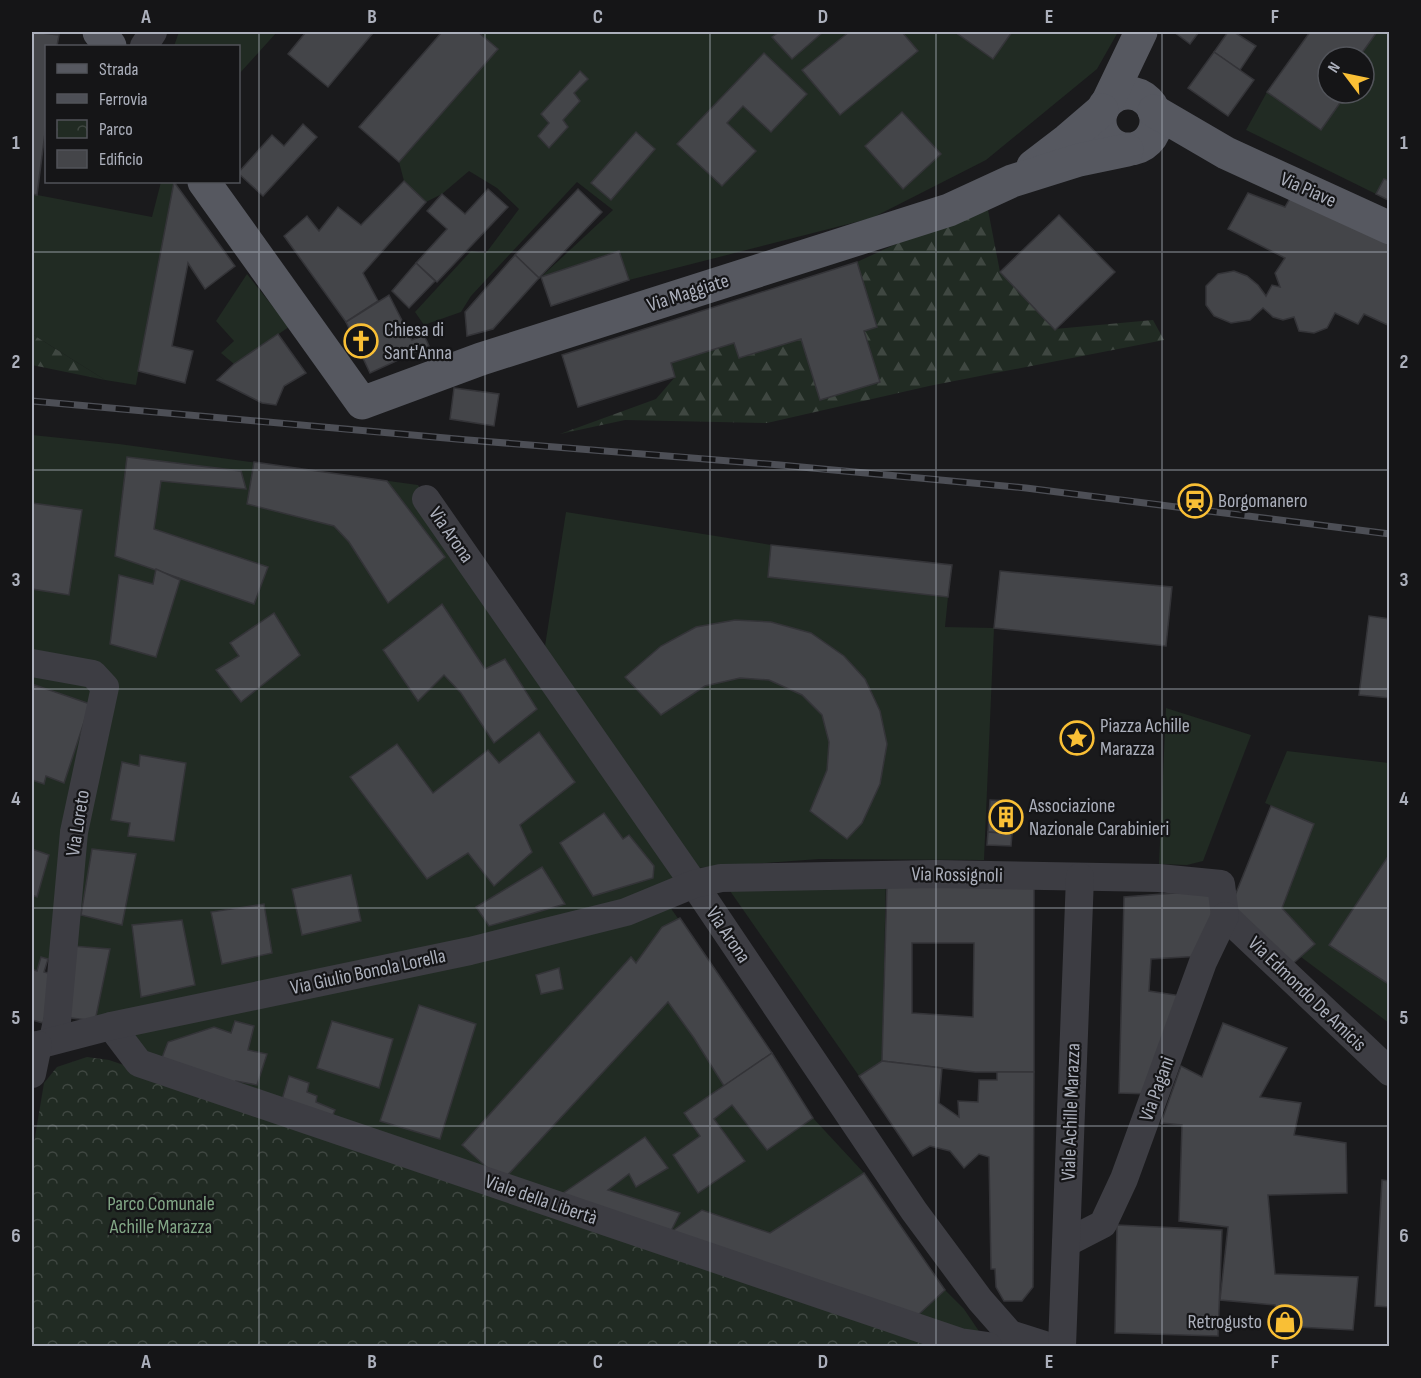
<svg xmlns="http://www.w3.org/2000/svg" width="1421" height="1378" font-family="'Sofia Sans Condensed',sans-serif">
	<defs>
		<pattern id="forest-firs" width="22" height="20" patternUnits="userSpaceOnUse" patternTransform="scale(1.5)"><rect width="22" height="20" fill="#212b23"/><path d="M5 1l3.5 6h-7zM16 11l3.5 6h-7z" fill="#3f4741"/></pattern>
		<pattern id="park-crowns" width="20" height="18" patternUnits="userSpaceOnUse" patternTransform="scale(1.5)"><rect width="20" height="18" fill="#212b23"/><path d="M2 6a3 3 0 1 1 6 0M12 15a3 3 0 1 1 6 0" fill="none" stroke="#3f4741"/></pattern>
	</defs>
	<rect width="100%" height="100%" fill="#1a1a1c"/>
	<!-- grass -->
	<g fill="#212b23">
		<polygon points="179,32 277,32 239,74 238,46 174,46"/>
		<polygon points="478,32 1118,32 1097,69 986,160 872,218 629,280 618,251 541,277 613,210 577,182 471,296 461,312 424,325 415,312 471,251 486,253 519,209 497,188 469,171 442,194 426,202 404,181 399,162 497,49"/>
		<polygon points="1377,32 1389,32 1389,181 1384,179 1376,194 1246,130 1267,92 1321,130 1347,93 1364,93 1364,57 1359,57"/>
		<polygon points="161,182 174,182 136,385 105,380 32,334 32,194 152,217"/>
		<polygon points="247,274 289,327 234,364 221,353 234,341 216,321"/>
		<polygon points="32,435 119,444 418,485 542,665 566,512 771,545 768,577 948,597 945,627 994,628 984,860 819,859 684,869 663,897 772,1053 813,1118 864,1173 945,1290 964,1309 989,1346 139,1063 95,1021 110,949 72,946 62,963 41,957 37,971 32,969"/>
		<polygon points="1166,708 1251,735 1203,861 1187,865 1159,864"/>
		<polygon points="1287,751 1389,763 1389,1023 1301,957 1315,944 1282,908 1314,824 1265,803"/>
		<polygon points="886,874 882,1061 859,1076 721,878"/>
	</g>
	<!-- forest -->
	<g fill="url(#forest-firs)">
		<polygon points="988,210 1000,272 1055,329 1153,320 1164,340 929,386 767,423 625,420 560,434 656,399 675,377 671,363 734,343 739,358 801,339 820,400 879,382 864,331 877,327 857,262 898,243"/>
		<polygon points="32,334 105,380 32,365"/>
	</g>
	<!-- park -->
	<polygon fill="url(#park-crowns)" points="87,1057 109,1060 948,1346 32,1346 32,1155 44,1083 57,1067"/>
	<!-- building -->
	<g fill="#444549" stroke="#343438" stroke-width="1.5" fill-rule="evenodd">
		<polygon points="32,32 59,35 57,46 46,46 46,125 37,195 32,194"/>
		<polygon points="306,32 371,32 373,33 328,87 288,54"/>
		<polygon points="442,32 478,32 498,49 399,162 359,127"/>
		<polygon points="779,32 823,32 792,59 772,37"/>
		<polygon points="849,32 902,32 918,51 840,115 802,70"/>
		<polygon points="955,32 1012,32 993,59"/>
		<polygon points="1174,32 1199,32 1190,44"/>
		<polygon points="1228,32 1234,32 1256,46 1240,70 1214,52"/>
		<polygon points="1310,32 1377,32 1359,57 1328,57 1328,93 1347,93 1321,130 1267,92"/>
		<polygon points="1214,52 1254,80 1228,116 1188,88"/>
		<polygon points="764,53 807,94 771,132 743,106 727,123 756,151 722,186 677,144"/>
		<polygon points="580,71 588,79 574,93 580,101 563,120 568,127 549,148 538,136 549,123 541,114"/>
		<polygon points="902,112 941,154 903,189 865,146"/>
		<polygon points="303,124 317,137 263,196 238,173 272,135 284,146"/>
		<polygon points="636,132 655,149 611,200 591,183"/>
		<polygon points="1384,179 1390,181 1390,201 1376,194"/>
		<polygon points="404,181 426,202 363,273 378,301 346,322 284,236 307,216 319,231 338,207 361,225"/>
		<polygon points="174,182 235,266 205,289 188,263 172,346 193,351 185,383 138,371"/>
		<polygon points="488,189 508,207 437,282 416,263 447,229 427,211 442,194 465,214"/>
		<polygon points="578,189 602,212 539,278 515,255"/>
		<polygon points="1248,193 1285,207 1293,193 1390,239 1390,326 1364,314 1358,324 1335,313 1327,328 1314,333 1299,331 1294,317 1283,320 1273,317 1263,308 1250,320 1231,323 1214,316 1206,305 1206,286 1218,274 1234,271 1247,276 1258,285 1266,296 1272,285 1280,287 1275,273 1285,258 1228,229"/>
		<polygon points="1059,215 1115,272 1055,330 1000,272"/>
		<polygon points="619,251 629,280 551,306 541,277"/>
		<polygon points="515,255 539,278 493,329 467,336 465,312"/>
		<polygon points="857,262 877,327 864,331 880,382 820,400 801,339 739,358 734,343 671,363 675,377 578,407 562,355"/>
		<polygon points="416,263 435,281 409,308 392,291"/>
		<polygon points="389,295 412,340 424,335 429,346 370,373 346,322"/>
		<polygon points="278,334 306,373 284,386 276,405 262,403 217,380 234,364"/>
		<polygon points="454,388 499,394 494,426 450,419"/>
		<polygon points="127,457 241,471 246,489 161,481 154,529 268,567 254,604 115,556"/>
		<polygon points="254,462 387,481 445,557 388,603 349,542 334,526 247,504"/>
		<polygon points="32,503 82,510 69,595 32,589"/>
		<polygon points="771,545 952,565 948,597 768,577"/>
		<polygon points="156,569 180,580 156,657 110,644 119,575 153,584"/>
		<polygon points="1000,571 1172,587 1166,646 994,628"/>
		<polygon points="442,604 485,669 505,659 537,709 494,743 461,693 444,675 418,701 383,650"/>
		<polygon points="274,613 300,655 241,702 216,670 239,656 230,643"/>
		<polygon points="1369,616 1390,619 1390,698 1359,695"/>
		<polygon points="735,620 771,622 811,633 844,656 865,679 880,711 887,744 880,784 862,823 847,839 810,811 827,770 829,742 822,715 802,695 769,680 740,678 705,686 661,715 625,677 661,646 696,627"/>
		<polygon points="32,684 90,704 64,783 46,776 44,784 32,780"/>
		<polygon points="539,732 575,782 520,825 532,852 494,886 468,853 427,879 350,777 397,744 433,793 488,750 499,763"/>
		<polygon points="140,755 186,763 174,841 128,836 130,823 111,820 122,762 139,766"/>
		<polygon points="990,800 1013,801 1018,805 1023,814 1022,820 1012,834 988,832"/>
		<polygon points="1271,806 1314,824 1282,908 1315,944 1289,967 1230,908"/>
		<polygon points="604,813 623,839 629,835 654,866 653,878 593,896 560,843"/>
		<polygon points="988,832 1012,834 1011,846 987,845"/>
		<polygon points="32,849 49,855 37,897 32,895"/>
		<polygon points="92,849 136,854 122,925 81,915"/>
		<polygon points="1387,858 1390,860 1390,985 1329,945"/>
		<polygon points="542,867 565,904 489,926 476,907"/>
		<polygon points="351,875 361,921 302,935 292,889"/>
		<path d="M 887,884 L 1034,886 L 1034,1072 L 975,1072 L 882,1061 ZM 912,943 L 974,943 L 973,1017 L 912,1013 Z"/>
		<polygon points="1213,890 1220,903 1202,956 1151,959 1149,991 1182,996 1150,1094 1119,1093 1124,897"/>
		<polygon points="264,904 272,953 222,964 211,912"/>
		<polygon points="680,918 772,1053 724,1086 694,1038 668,1002 502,1181 462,1145 631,957 636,963 662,927"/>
		<polygon points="182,920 195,985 141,997 132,925"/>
		<polygon points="72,946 110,949 95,1021 63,1017"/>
		<polygon points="41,957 48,959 44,972 56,975 43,1023 32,1020 32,969 37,971"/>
		<polygon points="559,968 563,989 541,994 536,975"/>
		<polygon points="419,1005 476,1024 440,1139 380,1121"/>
		<polygon points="235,1021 254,1026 248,1050 267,1054 257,1085 236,1081 234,1087 160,1063 168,1042 214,1027 231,1033"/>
		<polygon points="332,1021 393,1039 379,1088 317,1068"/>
		<polygon points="1223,1023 1287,1048 1260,1097 1301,1103 1294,1135 1346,1143 1347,1193 1268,1195 1275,1274 1358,1277 1353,1330 1279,1326 1275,1305 1220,1300 1228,1227 1179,1221 1182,1125 1161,1123 1181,1066 1202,1077"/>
		<polygon points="772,1053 813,1118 767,1150 732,1105 714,1119 745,1161 698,1193 673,1155 700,1136 684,1113"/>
		<polygon points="882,1061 942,1068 939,1103 959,1117 958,1101 978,1102 979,1080 997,1080 997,1072 1034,1072 1033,1287 1022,1301 1004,1301 996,1287 995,1269 991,1269 989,1157 979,1154 964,1168 950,1151 930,1146 913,1156 859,1076"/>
		<polygon points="289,1076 309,1083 307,1092 317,1096 316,1102 335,1110 331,1119 281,1103"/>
		<polygon points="645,1137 668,1168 636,1187 629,1174 608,1190 680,1213 671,1231 559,1196"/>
		<polygon points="864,1173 945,1290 918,1315 668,1234 702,1210 770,1233"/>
		<polygon points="1382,1180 1390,1181 1390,1307 1375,1306"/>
		<polygon points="1117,1225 1222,1230 1218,1336 1115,1333"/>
	</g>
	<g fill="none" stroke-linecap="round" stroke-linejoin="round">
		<!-- minor -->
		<g stroke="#3d3d43" stroke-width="28">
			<polyline points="144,46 153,32"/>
			<polyline points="426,499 694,884 914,1211 980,1300 1010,1334 1048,1346"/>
			<polyline points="32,663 93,674 105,687 74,832 57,1021 53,1040"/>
			<polyline points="1225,916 1390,1072"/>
			<polyline points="111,1026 139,1063 960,1342 988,1346"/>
			<polyline points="38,1045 111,1026 470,951 626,912 694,884 721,878 935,874 1159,878 1221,884 1225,916"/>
			<polyline points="32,1074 38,1045"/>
			<polyline points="1066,1243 1103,1224 1124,1179 1203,962 1225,916"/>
			<polyline points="1062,1346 1080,877"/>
		</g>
		<!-- major -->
		<g stroke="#565860" stroke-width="33">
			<polyline points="99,32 110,46"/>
			<circle cx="1128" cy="121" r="28"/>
			<polyline points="1108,101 1141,32"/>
			<polyline points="1154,111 1226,153 1390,228"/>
			<polyline points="1033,166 1067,140 1102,110"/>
			<polyline points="204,182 362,403 481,359 949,210 1012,181 1079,160 1127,150"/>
		</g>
		<!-- rail casing -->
		<g stroke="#4d4f56" stroke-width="7">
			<polyline id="rail" points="32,401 468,440 780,465 1026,488 1390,534"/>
		</g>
		<!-- rail -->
		<use href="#rail" stroke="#151517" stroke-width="4.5" stroke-dasharray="14" stroke-linecap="butt"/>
	</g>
	<!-- grid -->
	<path fill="none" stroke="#acb0bc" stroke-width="1.5" stroke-opacity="0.55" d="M 259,32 L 259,1346M 485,32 L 485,1346M 710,32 L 710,1346M 936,32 L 936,1346M 1162,32 L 1162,1346M 32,252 L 1390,252M 32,470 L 1390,470M 32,689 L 1390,689M 32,908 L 1390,908M 32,1126 L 1390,1126"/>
	<!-- icons -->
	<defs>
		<g id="church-ring" transform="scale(1.725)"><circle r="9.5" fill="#151517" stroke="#f9bf35" stroke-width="1.5"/><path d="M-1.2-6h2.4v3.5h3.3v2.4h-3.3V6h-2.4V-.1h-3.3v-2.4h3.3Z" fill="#f9bf35"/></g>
		<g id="station-ring" transform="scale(1.725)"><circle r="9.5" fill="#151517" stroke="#f9bf35" stroke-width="1.5"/><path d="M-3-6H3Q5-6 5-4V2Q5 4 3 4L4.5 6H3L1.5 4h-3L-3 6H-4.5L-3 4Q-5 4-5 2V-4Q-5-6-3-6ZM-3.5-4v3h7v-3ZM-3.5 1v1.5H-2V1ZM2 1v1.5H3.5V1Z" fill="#f9bf35"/></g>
		<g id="sight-ring" transform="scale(1.725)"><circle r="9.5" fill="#151517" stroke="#f9bf35" stroke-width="1.5"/><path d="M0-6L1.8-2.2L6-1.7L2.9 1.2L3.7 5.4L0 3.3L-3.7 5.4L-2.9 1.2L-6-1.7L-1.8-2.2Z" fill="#f9bf35"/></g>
		<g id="building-ring" transform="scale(1.725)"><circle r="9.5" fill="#151517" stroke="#f9bf35" stroke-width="1.5"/><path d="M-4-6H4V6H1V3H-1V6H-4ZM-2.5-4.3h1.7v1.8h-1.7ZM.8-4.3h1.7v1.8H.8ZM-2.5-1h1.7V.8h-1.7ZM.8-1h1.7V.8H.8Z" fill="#f9bf35"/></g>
		<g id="shop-ring" transform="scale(1.725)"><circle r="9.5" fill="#151517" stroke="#f9bf35" stroke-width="1.5"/><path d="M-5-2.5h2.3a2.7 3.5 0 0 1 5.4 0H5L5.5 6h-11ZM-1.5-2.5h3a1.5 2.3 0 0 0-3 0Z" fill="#f9bf35"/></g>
	</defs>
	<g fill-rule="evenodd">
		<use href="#church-ring" x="361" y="341"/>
		<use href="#station-ring" x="1195" y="501"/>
		<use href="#sight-ring" x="1077" y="738"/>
		<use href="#building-ring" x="1006" y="817"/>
		<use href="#shop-ring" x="1285" y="1322"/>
	</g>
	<g text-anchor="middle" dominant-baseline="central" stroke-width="4.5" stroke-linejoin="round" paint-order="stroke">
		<!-- street labels -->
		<g font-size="20" fill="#acb0bc" stroke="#151517">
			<text transform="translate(1308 190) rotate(24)">Via Piave</text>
			<text transform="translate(688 293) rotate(-18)">Via Maggiate</text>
			<text transform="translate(451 535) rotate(55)">Via Arona</text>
			<text transform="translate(78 823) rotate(-81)">Via Loreto</text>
			<text transform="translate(957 875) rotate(1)">Via Rossignoli</text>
			<text transform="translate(728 935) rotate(56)">Via Arona</text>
			<text transform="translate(368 972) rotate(-12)">Via Giulio Bonola Lorella</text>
			<text transform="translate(1307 994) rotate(44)">Via Edmondo De Amicis</text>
			<text transform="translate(1157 1089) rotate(-70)">Via Pagani</text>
			<text transform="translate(1071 1112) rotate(-88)">Viale Achille Marazza</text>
			<text transform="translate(541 1200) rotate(19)">Viale della Libertà</text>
		</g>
		<!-- poi labels -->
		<g font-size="20" fill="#acb0bc" stroke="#151517" text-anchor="start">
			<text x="384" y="330">Chiesa di<tspan x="384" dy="23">Sant'Anna</tspan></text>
			<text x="1218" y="501">Borgomanero</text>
			<text x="1100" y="726">Piazza Achille<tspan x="1100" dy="23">Marazza</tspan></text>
			<text x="1029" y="806">Associazione<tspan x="1029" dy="23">Nazionale Carabinieri</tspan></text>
			<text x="1262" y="1322" text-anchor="end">Retrogusto</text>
		</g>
		<!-- park labels -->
		<g font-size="20" fill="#82a786" stroke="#151517">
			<text x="161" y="1204">Parco Comunale<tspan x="161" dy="23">Achille Marazza</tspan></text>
		</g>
	</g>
	<!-- border -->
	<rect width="1421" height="1378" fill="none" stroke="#151517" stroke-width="66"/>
	<!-- legend -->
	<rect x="45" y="45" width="195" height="138" fill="#151517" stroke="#515359" stroke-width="1.5"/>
	<rect x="57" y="64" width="30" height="9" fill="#565860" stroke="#515359" stroke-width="1.5"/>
	<text x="99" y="75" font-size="18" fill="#acb0bc">Strada</text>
	<rect x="57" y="94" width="30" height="9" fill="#4d4f56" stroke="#515359" stroke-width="1.5"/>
	<text x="99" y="105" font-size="18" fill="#acb0bc">Ferrovia</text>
	<rect x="57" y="120" width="30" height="18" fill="url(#park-crowns)" stroke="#515359" stroke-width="1.5"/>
	<text x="99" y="135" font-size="18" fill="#acb0bc">Parco</text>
	<rect x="57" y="150" width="30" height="18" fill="#444549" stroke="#515359" stroke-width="1.5"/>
	<text x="99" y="165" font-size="18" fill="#acb0bc">Edificio</text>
	<!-- north arrow -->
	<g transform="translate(1346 75) rotate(302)"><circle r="28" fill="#151517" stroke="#515359" stroke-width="1.5"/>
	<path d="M0-4.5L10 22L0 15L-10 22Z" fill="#f9bf35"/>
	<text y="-9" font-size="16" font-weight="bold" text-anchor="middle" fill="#acb0bc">N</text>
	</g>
	<rect x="33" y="33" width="1355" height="1312" fill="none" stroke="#acb0bc" stroke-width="2"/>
	<g font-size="20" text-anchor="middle" font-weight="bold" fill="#acb0bc">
		<text x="146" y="23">A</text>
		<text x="372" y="23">B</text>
		<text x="598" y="23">C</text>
		<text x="823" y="23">D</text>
		<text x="1049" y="23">E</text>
		<text x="1275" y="23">F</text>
		<text x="16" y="149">1</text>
		<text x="1404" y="149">1</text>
		<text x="16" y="368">2</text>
		<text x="1404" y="368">2</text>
		<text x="16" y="586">3</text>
		<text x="1404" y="586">3</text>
		<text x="16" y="805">4</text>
		<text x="1404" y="805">4</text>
		<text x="16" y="1024">5</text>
		<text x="1404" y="1024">5</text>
		<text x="16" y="1242">6</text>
		<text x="1404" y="1242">6</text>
		<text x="146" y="1368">A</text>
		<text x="372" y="1368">B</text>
		<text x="598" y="1368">C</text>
		<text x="823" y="1368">D</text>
		<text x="1049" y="1368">E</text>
		<text x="1275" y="1368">F</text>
	</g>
</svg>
